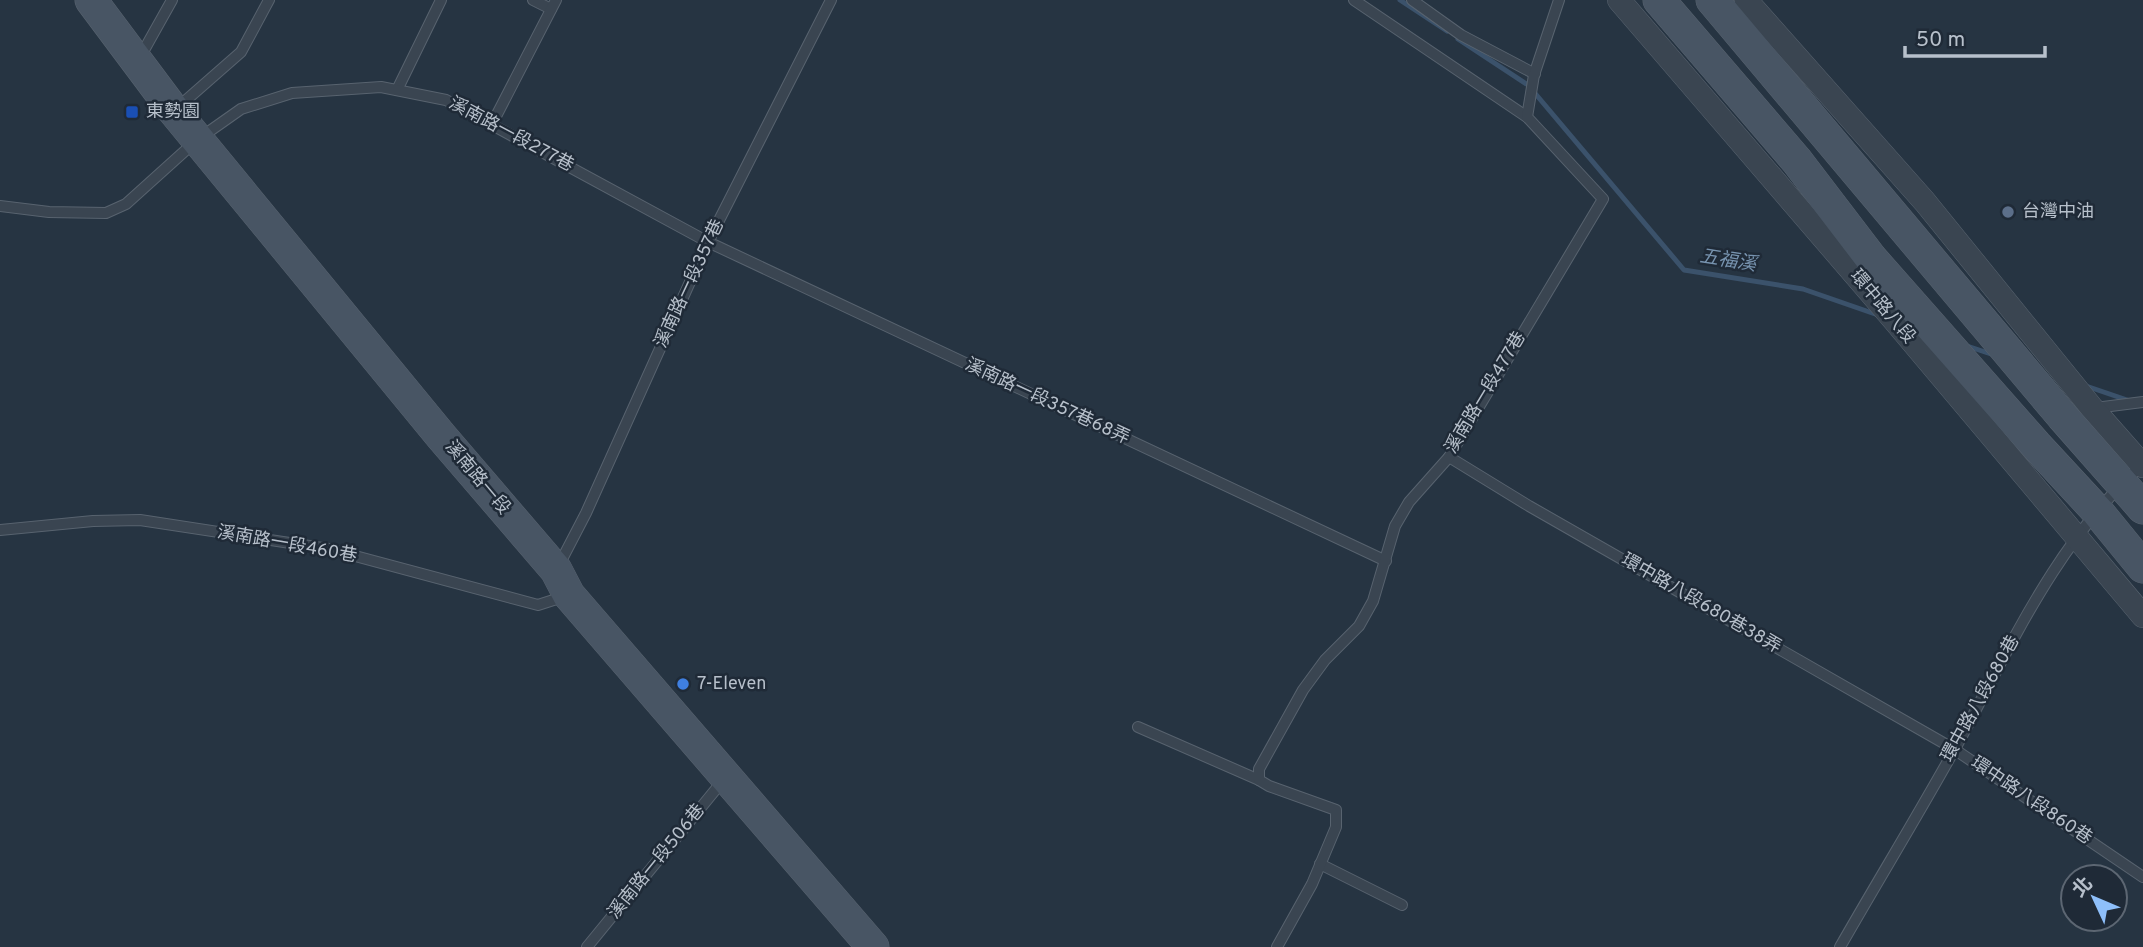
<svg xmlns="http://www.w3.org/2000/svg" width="2143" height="947" font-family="Overpass,'Noto Sans TC',sans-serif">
	<rect width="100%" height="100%" fill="#263442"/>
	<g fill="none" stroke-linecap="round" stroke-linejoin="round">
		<!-- stream -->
		<g stroke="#3b526b" stroke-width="5">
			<polyline points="1400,0 1447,31"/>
			<polyline points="1458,39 1528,85 1684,270 1803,289 1878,315"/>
			<polyline points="1964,345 1994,355"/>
			<polyline points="2086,386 2130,401"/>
		</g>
		<!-- lane casing -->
		<g stroke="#58636f" stroke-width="12">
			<g id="lane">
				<polyline points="533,0 551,9"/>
				<polyline points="1354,0 1527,117"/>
				<polyline points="1412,0 1461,35 1535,74"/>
				<polyline points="139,59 172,0"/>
				<polyline points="397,90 441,0"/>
				<polyline points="176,109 241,52 269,0"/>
				<polyline points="492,124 556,0"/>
				<polyline points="0,206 49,212 106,213 126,204 197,140 241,109 292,93 381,87 446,100 708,242 1386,561"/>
				<polyline points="2095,408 2143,402"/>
				<polyline points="1449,457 1529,506 1954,749 2143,877"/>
				<polyline points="0,530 93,521 140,520 329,549 538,605 566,596"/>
				<polyline points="559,565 586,513 708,242 831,0"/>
				<polyline points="1138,727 1259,780"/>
				<polyline points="1320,864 1402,905"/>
				<polyline points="587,947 725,778"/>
				<polyline points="1277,947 1312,884 1336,827 1336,810 1269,786 1259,780 1259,769 1303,690 1325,660 1359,626 1373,601 1395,526 1409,502 1449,457 1603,199 1527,117 1534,75 1559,0"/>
				<path d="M 1840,947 C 1880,877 1923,807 1962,736 C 2014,639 2059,539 2143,464"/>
			</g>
		</g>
		<!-- street casing -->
		<g stroke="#58636f" stroke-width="24">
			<g id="street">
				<polyline points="1619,0 1894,320 2143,616"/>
				<polyline points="1746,0 1925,202 2092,408 2143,466"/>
			</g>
		</g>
		<!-- secondary casing -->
		<g stroke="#58636f" stroke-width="33">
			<g id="secondary">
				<polyline points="91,0 174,111 441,436 556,570 569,595 873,947"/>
				<polyline points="1659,0 1797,161 1871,258 2036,445 2098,512 2143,567"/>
				<polyline points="1712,0 2062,416 2143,508"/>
			</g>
		</g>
		<!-- lane -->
		<use href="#lane" stroke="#3a4551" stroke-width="10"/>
		<!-- street -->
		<use href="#street" stroke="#3a4551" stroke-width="23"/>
		<!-- secondary -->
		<use href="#secondary" stroke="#485564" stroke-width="32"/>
	</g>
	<!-- markers -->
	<rect fill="#1a4fb4" stroke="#1f2a37" stroke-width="2.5" x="125" y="105" width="14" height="14" rx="3.5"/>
	<circle fill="#5c6f8a" stroke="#1f2a37" stroke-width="2.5" cx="2008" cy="212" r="7"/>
	<circle fill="#3f7fe0" stroke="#1f2a37" stroke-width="2.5" cx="683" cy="684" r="7"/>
	<g text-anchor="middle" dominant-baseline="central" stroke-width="5" stroke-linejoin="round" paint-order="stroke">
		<!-- poi labels -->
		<g font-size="18" fill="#b7c0cb" stroke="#1f2a37" text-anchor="start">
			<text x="146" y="112">東勢園</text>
			<text x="2022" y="212">台灣中油</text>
			<text x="697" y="684">7-Eleven</text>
		</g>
		<!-- street labels -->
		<g font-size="18" fill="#b7c0cb" stroke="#1f2a37">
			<text transform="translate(511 135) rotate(28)">溪南路一段277巷</text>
			<text transform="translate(690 284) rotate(-65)">溪南路一段357巷</text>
			<text transform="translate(1882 307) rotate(50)">環中路八段</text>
			<text transform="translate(1486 393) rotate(-59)">溪南路一段477巷</text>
			<text transform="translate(1047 402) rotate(25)">溪南路一段357巷68弄</text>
			<text transform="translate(477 478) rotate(50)">溪南路一段</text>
			<text transform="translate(287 545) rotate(10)">溪南路一段460巷</text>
			<text transform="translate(1701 604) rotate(30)">環中路八段680巷38弄</text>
			<text transform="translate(1981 699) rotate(-61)">環中路八段680巷</text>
			<text transform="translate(2031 801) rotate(34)">環中路八段860巷</text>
			<text transform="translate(657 862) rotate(-51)">溪南路一段506巷</text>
		</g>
		<!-- water labels -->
		<g font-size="19" font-style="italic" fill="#7793af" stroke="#1f2a37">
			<text transform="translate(1728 261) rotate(9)">五福溪</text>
		</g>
	</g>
	<!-- north arrow -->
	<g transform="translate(2094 898) rotate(314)"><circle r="33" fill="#1f2a37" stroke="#5c6672" stroke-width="2"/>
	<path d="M0-5L12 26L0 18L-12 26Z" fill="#8ebffa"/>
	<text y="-10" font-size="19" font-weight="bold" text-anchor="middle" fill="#b7c0cb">北</text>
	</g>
	<!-- scale -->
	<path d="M1905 46v10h140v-10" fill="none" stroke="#b7c0cb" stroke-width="3.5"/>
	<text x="1916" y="46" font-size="21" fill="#b7c0cb" stroke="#1f2a37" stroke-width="5" paint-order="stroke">50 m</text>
</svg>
